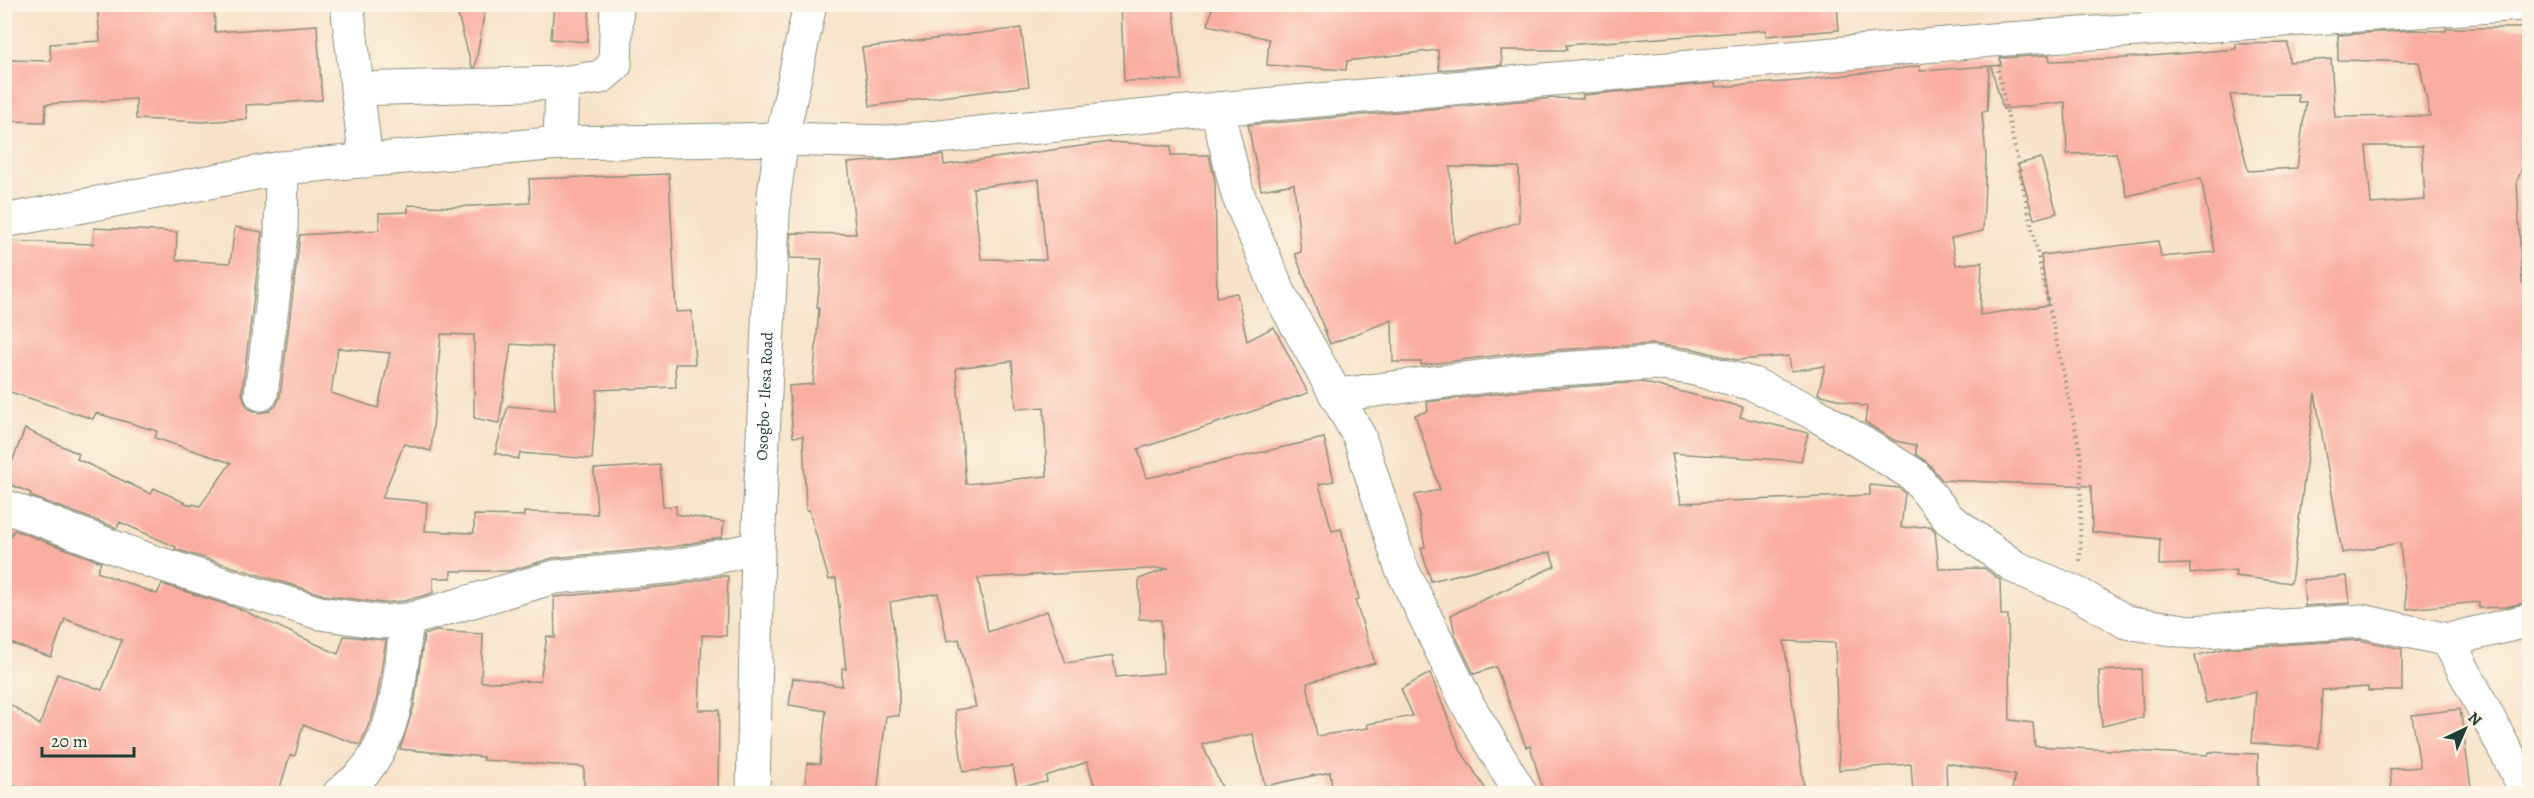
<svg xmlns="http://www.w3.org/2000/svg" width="2534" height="798" font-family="Alegreya,serif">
	<rect width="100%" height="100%" fill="#fcf5e5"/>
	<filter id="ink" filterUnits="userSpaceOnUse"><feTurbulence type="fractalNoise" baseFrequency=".0167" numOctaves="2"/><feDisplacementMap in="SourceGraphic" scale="12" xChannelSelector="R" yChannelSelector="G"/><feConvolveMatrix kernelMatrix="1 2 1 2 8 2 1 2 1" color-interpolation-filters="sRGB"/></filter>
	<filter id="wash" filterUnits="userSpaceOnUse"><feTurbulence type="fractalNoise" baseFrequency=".008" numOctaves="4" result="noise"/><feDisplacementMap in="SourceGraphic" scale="24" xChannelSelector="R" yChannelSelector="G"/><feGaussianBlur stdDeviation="1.35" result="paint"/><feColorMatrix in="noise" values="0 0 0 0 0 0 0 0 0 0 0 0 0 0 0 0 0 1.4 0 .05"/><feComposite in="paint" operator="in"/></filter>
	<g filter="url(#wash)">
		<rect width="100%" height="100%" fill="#f7e2c9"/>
		<g id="blocks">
			<!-- building -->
			<g fill="#faada1" fill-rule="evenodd">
				<polygon points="97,4 214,4 215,32 317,25 322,100 246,105 247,119 203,122 136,119 136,99 46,104 45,122 8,121 9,60 51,61 50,44 100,41"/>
				<polygon points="455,4 486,4 475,67 472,67"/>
				<polygon points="554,4 590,4 587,42 551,39"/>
				<polygon points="1121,4 1173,4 1182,80 1124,81"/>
				<polygon points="1213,4 1837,4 1839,30 1766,36 1766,30 1566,45 1567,50 1501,50 1502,65 1439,70 1438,50 1347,61 1346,70 1267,65 1269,39 1208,25"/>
				<polygon points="1021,28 1029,86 870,106 862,48"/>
				<path d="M 2446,28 L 2529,28 L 2529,152 L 2517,181 L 2522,283 L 2529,284 L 2529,445 L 2525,445 L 2529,496 L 2529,602 L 2505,607 L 2479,608 L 2479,602 L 2407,609 L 2400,543 L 2342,553 L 2315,393 L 2291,583 L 2235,576 L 2236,570 L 2190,574 L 2190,564 L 2159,565 L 2160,539 L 2092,532 L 2091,486 L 1942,480 L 1928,463 L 1916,454 L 1916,445 L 1895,441 L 1865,422 L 1867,407 L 1818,394 L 1825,366 L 1791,371 L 1789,356 L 1736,360 L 1694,349 L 1652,344 L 1525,352 L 1421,365 L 1421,362 L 1393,362 L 1392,320 L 1330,344 L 1295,254 L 1301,252 L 1294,184 L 1261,190 L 1248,125 L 1553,98 L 1583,99 L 1583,95 L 1715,83 L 1716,87 L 1797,81 L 1920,66 L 1920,71 L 1989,66 L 1987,111 L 1982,112 L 1986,156 L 1983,231 L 1951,238 L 1956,265 L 1982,262 L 1980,315 L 2048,305 L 2041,255 L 2158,241 L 2161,257 L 2215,252 L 2201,178 L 2127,196 L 2116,153 L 2067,154 L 2065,102 L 2003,109 L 1991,66 L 2001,65 L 2000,58 L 2049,55 L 2050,61 L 2125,58 L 2236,49 L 2236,44 L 2288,43 L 2289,62 L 2331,59 L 2335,117 L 2430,116 L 2419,62 L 2338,60 L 2338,35 L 2410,30 L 2446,31 ZM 2298,94 L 2298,102 L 2306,102 L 2297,168 L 2248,171 L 2230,95 ZM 2366,146 L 2422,146 L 2425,200 L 2371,204 ZM 1450,167 L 1519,167 L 1519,222 L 1454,243 Z"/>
				<path d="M 1110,142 L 1171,146 L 1171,155 L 1209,155 L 1215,181 L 1217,297 L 1237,293 L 1247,341 L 1274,327 L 1308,393 L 1138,449 L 1147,478 L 1324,438 L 1334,481 L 1319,484 L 1332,531 L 1341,529 L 1359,599 L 1355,600 L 1375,663 L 1307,683 L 1317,736 L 1368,728 L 1367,724 L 1413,716 L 1401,689 L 1430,673 L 1461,751 L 1489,794 L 1333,794 L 1330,772 L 1265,786 L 1253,734 L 1202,744 L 1225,794 L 1097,794 L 1087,762 L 1046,776 L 1047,782 L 1017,787 L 1013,766 L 963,772 L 955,710 L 976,707 L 959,639 L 947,641 L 938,593 L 890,602 L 899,670 L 899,716 L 886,716 L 877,794 L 804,794 L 807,763 L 820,764 L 826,711 L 789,705 L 793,678 L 842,686 L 842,668 L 846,669 L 836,578 L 829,580 L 809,510 L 806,510 L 803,436 L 793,437 L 789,386 L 813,384 L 819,308 L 817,308 L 822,259 L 790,258 L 791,233 L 856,234 L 848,163 L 943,155 L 944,165 ZM 1039,179 L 1046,260 L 981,259 L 973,188 ZM 1012,361 L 1016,409 L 1044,407 L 1047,476 L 966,484 L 956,368 ZM 1169,568 L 1139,579 L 1139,619 L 1161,620 L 1163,673 L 1116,677 L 1113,656 L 1066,663 L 1047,611 L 988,632 L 978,578 Z"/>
				<polygon points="2041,158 2057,213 2034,219 2018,164"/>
				<path d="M 669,174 L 676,312 L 692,311 L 695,364 L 675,364 L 676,387 L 597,390 L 592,459 L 520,453 L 518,459 L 495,453 L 508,406 L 555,410 L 552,347 L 511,344 L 499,423 L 474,418 L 474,335 L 441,334 L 431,451 L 404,444 L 382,498 L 427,502 L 425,531 L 474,533 L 474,515 L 524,516 L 524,512 L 597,514 L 594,469 L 660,465 L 663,507 L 676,506 L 676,514 L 724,522 L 722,537 L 673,547 L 553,558 L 509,571 L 451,571 L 451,578 L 433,578 L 433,593 L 404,601 L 382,603 L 324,595 L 175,549 L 176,547 L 120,522 L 117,528 L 30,496 L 31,493 L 4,482 L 25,429 L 79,454 L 77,459 L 151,494 L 154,488 L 192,506 L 193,504 L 200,506 L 231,463 L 155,438 L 157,431 L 96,413 L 93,419 L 4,390 L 4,325 L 10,302 L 4,301 L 4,241 L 93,244 L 94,228 L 177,232 L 176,260 L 230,263 L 235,227 L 262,232 L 242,392 L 244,401 L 249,409 L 259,413 L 269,411 L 276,406 L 280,396 L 300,235 L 379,230 L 379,213 L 408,212 L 408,205 L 451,207 L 530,203 L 529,179 ZM 338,348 L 390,353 L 378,408 L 331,393 Z"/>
				<polygon points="1642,382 1743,407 1740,417 1808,433 1801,461 1672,453 1681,503 1870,495 1870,485 1899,488 1905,493 1901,528 1930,526 1935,531 1939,569 1984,568 2000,580 2001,615 2008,615 2010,720 2033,723 2035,746 2208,755 2209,752 2258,754 2258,794 2191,791 2191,794 2011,794 2015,775 1946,763 1947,794 1913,794 1911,764 1839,770 1835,643 1784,641 1805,794 1544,794 1530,746 1526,747 1496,667 1474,674 1455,635 1451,615 1555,566 1550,552 1431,581 1421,548 1425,547 1415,495 1440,490 1415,415 1428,411 1427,402 1528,390"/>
				<polygon points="14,530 101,562 97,572 157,594 162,584 240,609 338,654 344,636 386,640 377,698 372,717 360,745 303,725 295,756 290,755 278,794 27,794 4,779 4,700 40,725 57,674 102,690 122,640 65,619 51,657 4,641 4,549"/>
				<polygon points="719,576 728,576 726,636 702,635 699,710 719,710 718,794 584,794 584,767 483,760 483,757 400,749 414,706 424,635 436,631 483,634 481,682 540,681 547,636 555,638 554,597 678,585"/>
				<polygon points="2347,576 2350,603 2305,606 2303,580"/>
				<polygon points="2360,640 2402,649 2402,691 2368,691 2368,687 2322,690 2319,748 2252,743 2256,692 2206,703 2195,656 2227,648"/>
				<polygon points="2141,669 2143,717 2102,726 2099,671"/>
				<polygon points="2460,709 2472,794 2392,794 2390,769 2420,767 2412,715"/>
			</g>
		</g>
	</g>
	<g filter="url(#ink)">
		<use href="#blocks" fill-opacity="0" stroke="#8b907e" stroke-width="1.5"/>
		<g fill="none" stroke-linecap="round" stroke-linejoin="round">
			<!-- minor casing -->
			<g stroke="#8b907e" stroke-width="35">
				<g id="minor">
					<polyline points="347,4 366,161"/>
					<polyline points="357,89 562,83 601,77 615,65 617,4"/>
					<polyline points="560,143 562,83"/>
					<polyline points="261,394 281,235 282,168"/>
					<polyline points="1337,395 1526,371 1653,363 1691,368 1753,384 1812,412 1914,475 1949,519 2015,567 2080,595 2126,622 2191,632 2362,621 2448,640 2530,620"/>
					<polyline points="4,506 151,561 239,589 320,613 381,622 407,620 555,577 676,566 758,548"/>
					<polyline points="2448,640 2528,794"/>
					<path d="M 339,794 C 346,788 354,783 360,776 C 399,736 400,672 407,620"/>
				</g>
			</g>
			<!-- major casing -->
			<g stroke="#8b907e" stroke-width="35">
				<g id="major">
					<polyline points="1217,109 1238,195 1280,295 1359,436 1401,567 1468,705 1521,794"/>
					<polyline points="4,221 282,168 560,143 782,139 889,142 1217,109 1992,40 2521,4"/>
					<path id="s1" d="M 753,794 L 758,548 L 774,194 L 782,139 L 810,4"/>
				</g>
			</g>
			<!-- path -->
			<polyline stroke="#8b907e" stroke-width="4" stroke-dasharray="1.5 4.5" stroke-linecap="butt" points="1998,70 2081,455 2080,561"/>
			<!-- minor -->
			<use href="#minor" stroke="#fff" stroke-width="33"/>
			<!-- major -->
			<use href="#major" stroke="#fff" stroke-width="33"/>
		</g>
	</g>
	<g text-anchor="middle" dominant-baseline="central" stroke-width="4.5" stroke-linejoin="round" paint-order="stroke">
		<!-- street labels -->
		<g font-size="16" fill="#1f3d34" stroke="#fcf5e5">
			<text stroke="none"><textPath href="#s1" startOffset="398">Osogbo - Ilesa Road</textPath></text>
		</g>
	</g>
	<!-- margin -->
	<rect width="2534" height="798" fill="none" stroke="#fcf5e5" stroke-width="24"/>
	<!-- north arrow -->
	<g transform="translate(2465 729) rotate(44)" stroke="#fcf5e5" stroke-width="4.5" paint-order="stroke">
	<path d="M0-4.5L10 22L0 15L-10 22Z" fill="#1f3d34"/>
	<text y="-9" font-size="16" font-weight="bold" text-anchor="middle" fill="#1f3d34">N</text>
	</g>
	<!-- scale -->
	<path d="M42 747v9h92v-9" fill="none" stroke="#1f3d34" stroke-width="3"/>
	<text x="51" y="747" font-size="18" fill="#1f3d34" stroke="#fcf5e5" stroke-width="4.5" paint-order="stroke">20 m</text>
</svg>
